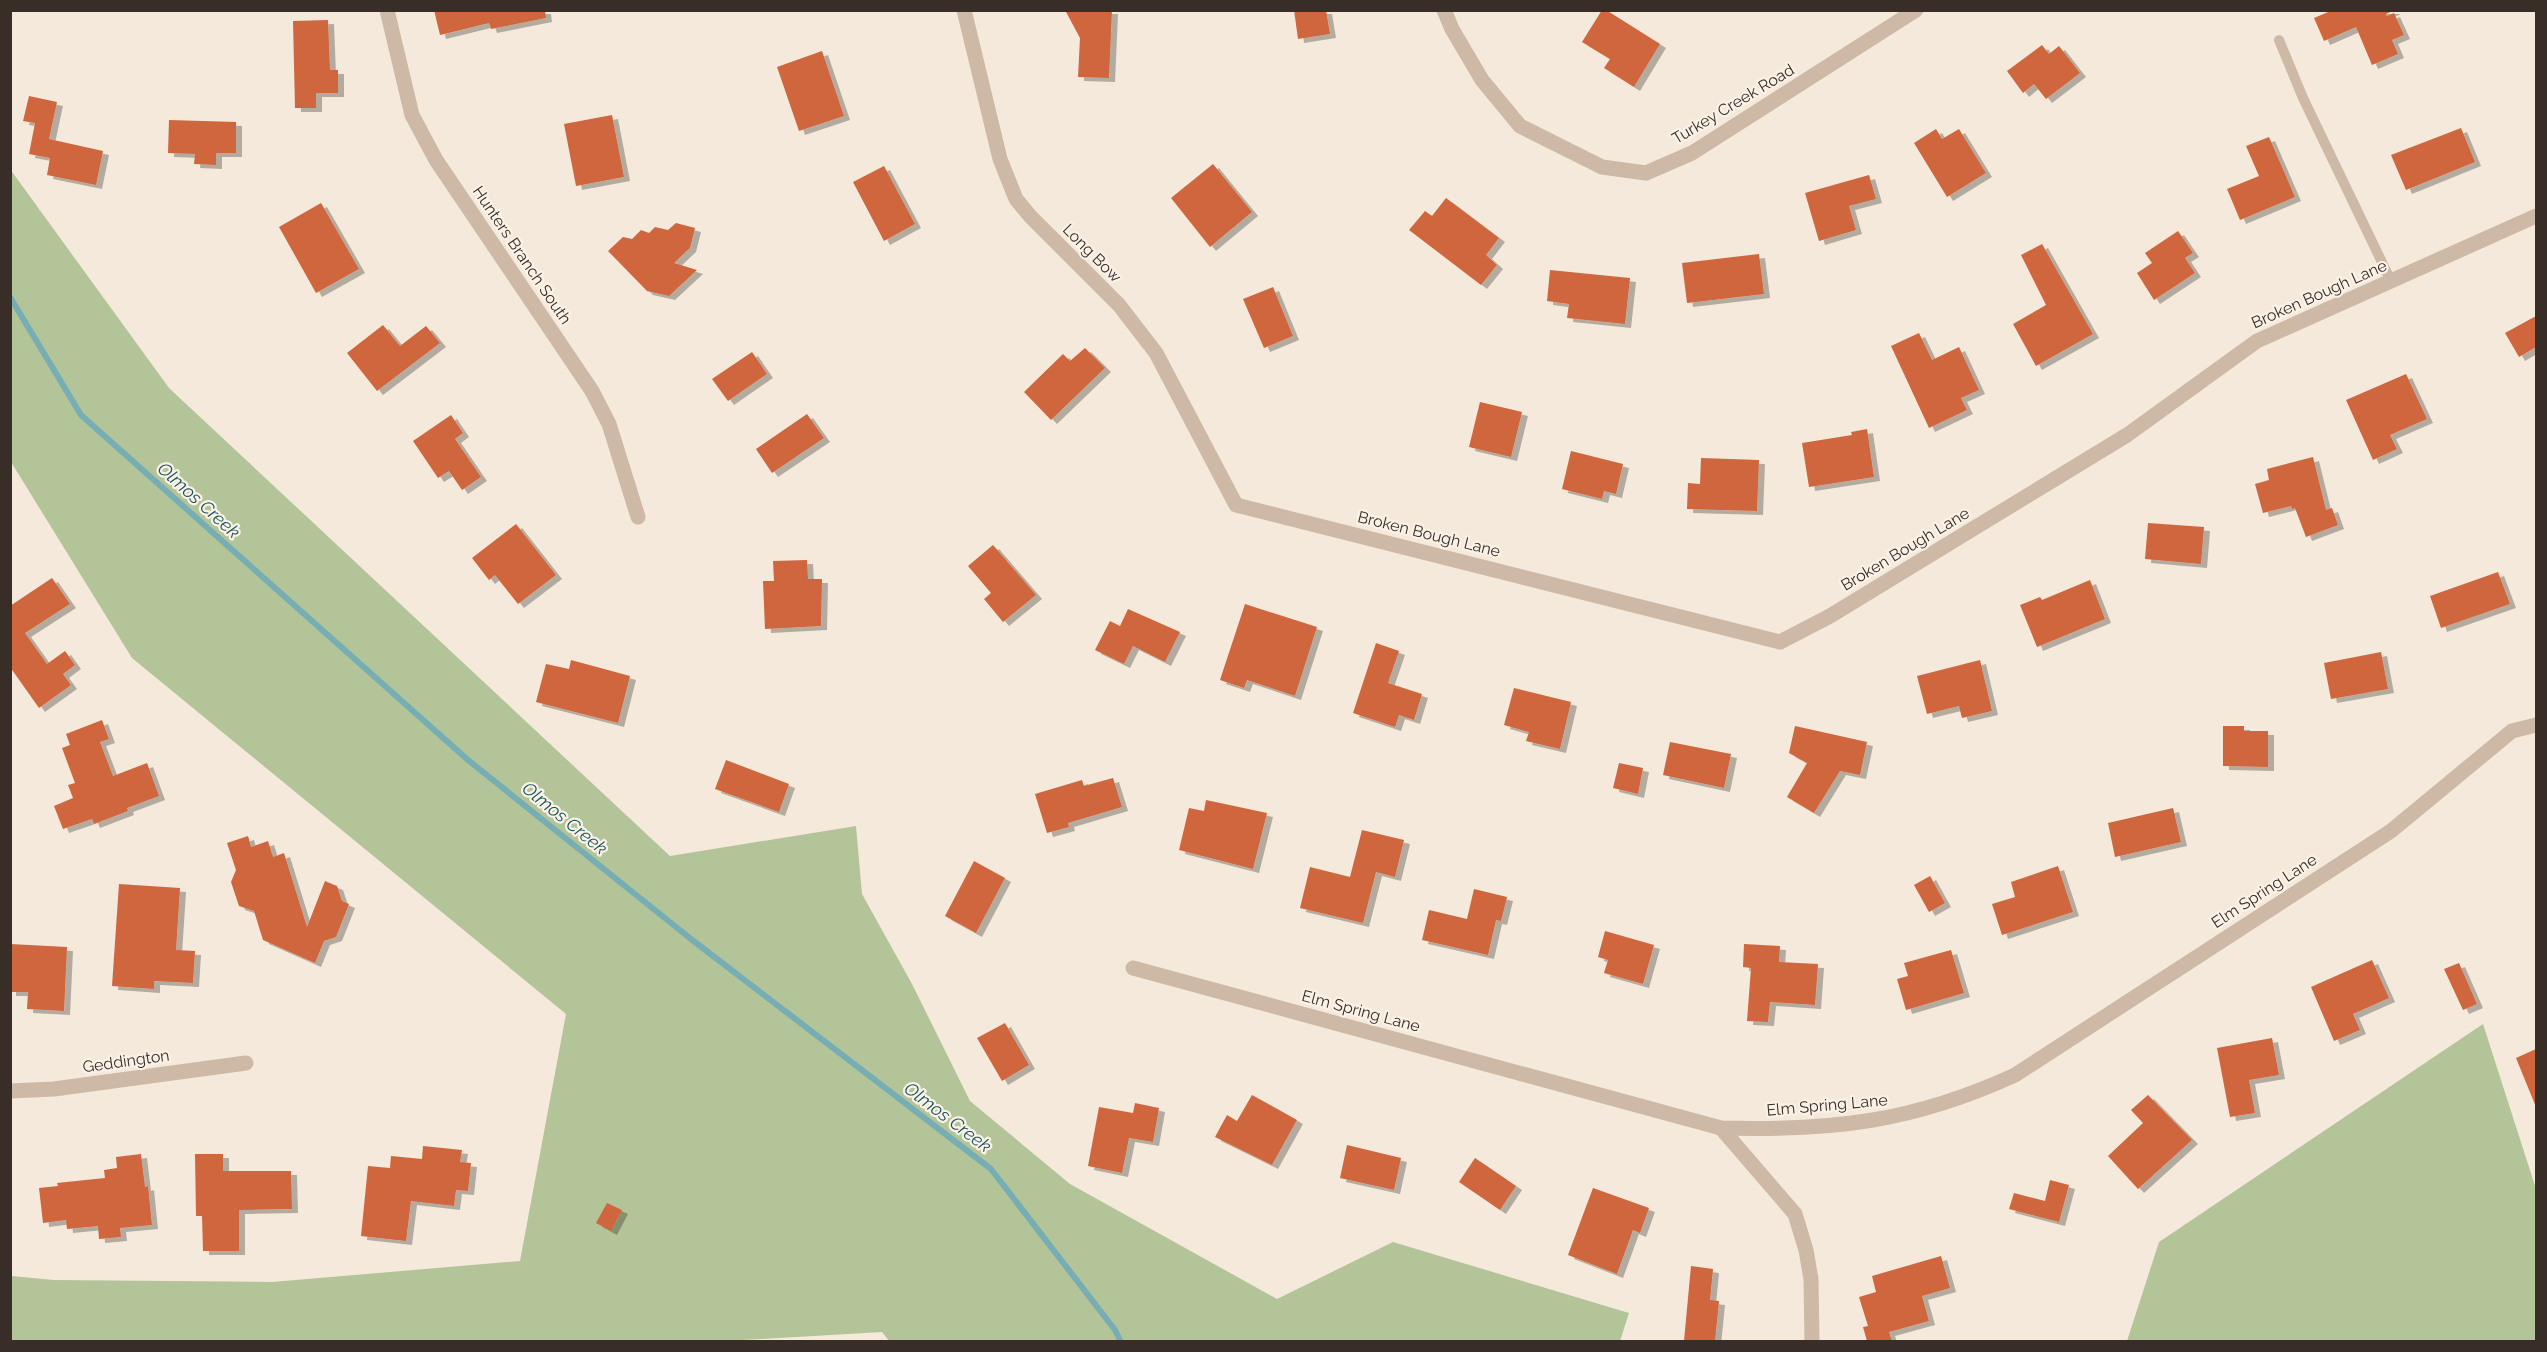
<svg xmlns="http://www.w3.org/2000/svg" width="2547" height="1352" font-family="Raleway,sans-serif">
	<defs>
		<filter id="shadow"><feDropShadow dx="6" dy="4" stdDeviation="0" flood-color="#0004"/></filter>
	</defs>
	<rect width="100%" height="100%" fill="#f4e9da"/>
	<!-- green -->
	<g fill="#b4c499">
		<polygon points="10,169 169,388 670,856 856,826 862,894 912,984 970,1101 1070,1184 1277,1299 1393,1242 1629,1313 1620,1341 890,1342 882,1332 710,1342 11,1341 11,1276 54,1280 272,1282 520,1261 566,1014 132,658 11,462"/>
		<polygon points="2483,1024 2536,1189 2536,1341 2127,1341 2159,1242"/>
	</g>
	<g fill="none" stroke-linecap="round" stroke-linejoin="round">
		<!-- stream -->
		<polyline stroke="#77aeb3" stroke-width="6" points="10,297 81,415 468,760 691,939 991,1169 1115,1330 1121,1342"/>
	</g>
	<!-- building -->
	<g fill="#cf663c" filter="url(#shadow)">
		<polygon points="434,10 545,10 546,18 491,29 489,23 440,35"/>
		<polygon points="1065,10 1112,10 1109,78 1078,77 1080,38"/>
		<polygon points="1294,10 1326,10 1330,34 1298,39"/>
		<polygon points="1602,10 1606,10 1660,44 1634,87 1604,68 1610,59 1582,42"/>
		<polygon points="2333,10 2395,10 2386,14 2387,16 2394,13 2404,35 2392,40 2398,54 2372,65 2356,27 2324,41 2314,18"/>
		<polygon points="328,20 330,70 338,70 338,93 316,93 316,108 295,108 293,21"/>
		<polygon points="2042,45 2049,54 2059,46 2080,73 2046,99 2034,84 2023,93 2007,71"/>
		<polygon points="822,51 844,116 799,131 777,67"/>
		<polygon points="29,96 57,102 49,139 103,151 96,185 47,175 50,158 29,154 35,123 23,121"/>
		<polygon points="612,115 624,177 576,186 564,124"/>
		<polygon points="169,120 236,122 236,153 216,153 216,165 194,164 195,154 168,153"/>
		<polygon points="2461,128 2475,162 2406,190 2391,155"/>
		<polygon points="1936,129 1942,139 1959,129 1986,173 1947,197 1914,143"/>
		<polygon points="2269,137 2295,197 2240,220 2227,189 2259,176 2246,146"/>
		<polygon points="1213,164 1252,212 1210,247 1171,198"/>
		<polygon points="884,166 915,224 884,241 853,182"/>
		<polygon points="1869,175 1876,199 1849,206 1856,230 1819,241 1805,193"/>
		<polygon points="1446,198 1499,238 1486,255 1497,265 1481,285 1409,230 1425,211 1432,216"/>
		<polygon points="321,203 359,269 316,293 279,227"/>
		<polygon points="676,223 695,228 690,248 674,263 697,270 669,296 647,291 608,251 623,237 632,239 641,230 649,233 655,227 668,230"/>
		<polygon points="2178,231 2193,253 2185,258 2195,273 2154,300 2137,273 2152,263 2145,253"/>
		<polygon points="2042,244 2093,334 2036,366 2013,324 2046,305 2021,255"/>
		<polygon points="1759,254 1764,294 1687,303 1682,263"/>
		<polygon points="1550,270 1630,278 1625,324 1567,318 1569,304 1547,301"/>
		<polygon points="1273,287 1293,336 1264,348 1243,299"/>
		<polygon points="2536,316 2536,347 2519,357 2505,333"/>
		<polygon points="383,325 400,346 426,326 440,343 377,391 347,353"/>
		<polygon points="1919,333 1932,360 1959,347 1979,390 1961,398 1967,410 1929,428 1891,346"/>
		<polygon points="1085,348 1105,368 1051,420 1024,392 1063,354 1070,361"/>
		<polygon points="752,352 767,374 728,401 712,379"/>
		<polygon points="2406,374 2427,419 2390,435 2397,449 2373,460 2346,400"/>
		<polygon points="1480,402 1522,412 1511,457 1469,447"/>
		<polygon points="807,414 824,438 772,473 756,449"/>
		<polygon points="451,415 463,433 455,439 481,477 462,490 449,471 438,478 413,441"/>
		<polygon points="1867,429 1874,477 1809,487 1802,443 1852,435 1851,432"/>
		<polygon points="1571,451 1623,464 1616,494 1604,491 1602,499 1562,489"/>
		<polygon points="2313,457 2326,510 2332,508 2338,525 2306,537 2295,508 2292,509 2291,506 2263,513 2255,484 2269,480 2267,469"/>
		<polygon points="1701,458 1759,460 1757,511 1687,509 1688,483 1700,484"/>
		<polygon points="2148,523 2204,527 2201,564 2145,559"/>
		<polygon points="516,524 556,575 518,604 495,575 489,580 472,558"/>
		<polygon points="993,545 1036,595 1003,622 984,599 991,593 968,566"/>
		<polygon points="807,560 808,579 822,579 821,626 765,629 763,581 774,581 773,561"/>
		<polygon points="2498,572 2510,604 2441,628 2430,596"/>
		<polygon points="52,578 70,604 25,633 47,664 65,651 75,665 63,674 71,685 39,708 10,667 10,606"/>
		<polygon points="2090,580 2105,619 2037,647 2020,605 2040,597 2042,600"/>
		<polygon points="1245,604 1317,627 1295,696 1247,680 1244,688 1220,680"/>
		<polygon points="1128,609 1180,632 1165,662 1133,646 1124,664 1095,650 1110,621 1120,626"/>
		<polygon points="1376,643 1399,651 1388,683 1422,694 1414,720 1399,715 1395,727 1353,713"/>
		<polygon points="2381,652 2388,689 2331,699 2324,663"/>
		<polygon points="571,660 630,676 618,723 536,702 546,664 569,669"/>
		<polygon points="1980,660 1992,711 1962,718 1959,706 1927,714 1917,676"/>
		<polygon points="1514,688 1571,702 1560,749 1526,741 1529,732 1504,725"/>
		<polygon points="102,720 109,739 100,742 113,776 147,763 159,796 127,808 128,811 94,824 92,819 63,829 54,806 73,798 68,785 75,783 62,748 70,745 66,734"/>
		<polygon points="1795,726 1867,742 1860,775 1840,771 1814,813 1787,797 1807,763 1789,753"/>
		<polygon points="2223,726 2244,726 2244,731 2268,731 2268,767 2223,766"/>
		<polygon points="1670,742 1731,754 1724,788 1663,775"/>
		<polygon points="726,760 789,784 779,812 715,789"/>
		<polygon points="1619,763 1643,768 1638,794 1613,788"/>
		<polygon points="1113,778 1122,807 1068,823 1069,827 1047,833 1035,794 1082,780 1084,786"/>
		<polygon points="1206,800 1267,813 1253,869 1179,850 1189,808 1204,811"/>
		<polygon points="2173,808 2181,842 2115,857 2108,823"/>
		<polygon points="1362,830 1404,840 1395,877 1376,872 1363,923 1300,908 1310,867 1350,877"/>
		<polygon points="248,836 251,847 268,841 273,857 284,853 307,927 325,881 337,886 342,901 349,904 336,937 324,941 315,963 263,940 254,911 239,906 231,882 236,870 227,843"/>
		<polygon points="974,861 1005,878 976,933 945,916"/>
		<polygon points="2058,866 2073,912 2002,935 1992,904 2015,897 2011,882"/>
		<polygon points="1930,876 1945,903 1929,912 1914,885"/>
		<polygon points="119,884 180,888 176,950 195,951 193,983 154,981 154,989 112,986"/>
		<polygon points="1474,889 1507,897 1501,921 1496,920 1488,955 1422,940 1429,910 1467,919"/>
		<polygon points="1605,931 1654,945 1643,984 1604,973 1608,960 1598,957"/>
		<polygon points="10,944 67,947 64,1011 27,1009 28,992 10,992"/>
		<polygon points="1744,944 1780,946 1779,962 1818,964 1815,1005 1770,1002 1768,1022 1747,1021 1751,968 1743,967"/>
		<polygon points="1951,950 1964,993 1906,1010 1897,979 1908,976 1904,963"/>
		<polygon points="2372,960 2389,998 2353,1014 2360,1030 2334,1041 2311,987"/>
		<polygon points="2459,963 2477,1004 2463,1010 2444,969"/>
		<polygon points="1005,1023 1029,1065 1002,1081 977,1038"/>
		<polygon points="2272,1038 2279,1075 2249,1080 2255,1113 2230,1117 2217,1048"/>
		<polygon points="2536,1049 2536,1107 2516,1058"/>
		<polygon points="1252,1095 1297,1120 1272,1165 1215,1137 1227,1115 1237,1121"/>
		<polygon points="2148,1095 2192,1140 2138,1189 2108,1156 2143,1123 2131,1110"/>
		<polygon points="1135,1103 1159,1108 1153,1142 1129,1138 1122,1173 1088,1166 1099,1107 1133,1113"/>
		<polygon points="1347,1145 1401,1158 1394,1190 1340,1178"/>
		<polygon points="423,1146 462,1150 460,1162 471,1163 468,1191 456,1190 454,1206 411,1201 406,1241 361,1236 368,1166 390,1168 391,1156 422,1159"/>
		<polygon points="141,1154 145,1187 148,1186 152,1225 120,1228 121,1237 99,1239 98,1226 67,1229 66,1220 43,1223 39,1188 58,1186 57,1183 105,1178 104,1170 117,1168 116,1157"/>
		<polygon points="195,1154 223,1154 223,1171 291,1171 292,1209 239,1210 239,1251 203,1251 202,1216 196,1216"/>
		<polygon points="1475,1158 1516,1186 1500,1210 1459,1182"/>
		<polygon points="2050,1180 2069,1185 2059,1222 2009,1209 2014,1193 2045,1201"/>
		<polygon points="1593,1188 1649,1208 1640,1233 1633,1230 1617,1274 1568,1255"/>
		<polygon points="607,1203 622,1210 611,1231 596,1223"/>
		<polygon points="1941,1256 1950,1288 1922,1296 1929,1321 1889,1332 1892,1341 1867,1341 1863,1327 1868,1326 1859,1297 1876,1292 1872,1276"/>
		<polygon points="1691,1266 1713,1269 1710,1300 1719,1301 1715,1341 1684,1341"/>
	</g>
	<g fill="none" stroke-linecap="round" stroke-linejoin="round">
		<!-- lane -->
		<polyline stroke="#cdb9a5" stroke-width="10" points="2279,40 2303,98 2391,281"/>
		<!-- street -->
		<g stroke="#cdb9a5" stroke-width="15">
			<polyline points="387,10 412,115 436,160 592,391 609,424 638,517"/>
			<polyline points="964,10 1000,159 1016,199 1030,216 1119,305 1156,353 1236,505 1780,642 1830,616 2127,435 2257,341 2536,216"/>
			<polyline points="1444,10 1452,29 1482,80 1520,126 1602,167 1646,173 1692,153 1916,10"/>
			<path d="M 1133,968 L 1721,1128 C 1832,1131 1913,1122 2015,1075 L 2391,831 L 2512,731 L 2536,725"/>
			<polyline points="10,1091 54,1089 246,1063"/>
			<polyline points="1721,1128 1795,1214 1806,1250 1811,1279 1812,1342"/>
		</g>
	</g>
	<g text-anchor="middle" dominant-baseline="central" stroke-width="4.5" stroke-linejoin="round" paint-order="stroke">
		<!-- street labels -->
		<g font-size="16" fill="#382d27" stroke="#fbf2e7">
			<text transform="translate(1733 104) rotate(-31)">Turkey Creek Road</text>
			<text transform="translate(1092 253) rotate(45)">Long Bow</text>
			<text transform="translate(522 255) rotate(56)">Hunters Branch South</text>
			<text transform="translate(2319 294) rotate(-24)">Broken Bough Lane</text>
			<text transform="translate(1429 534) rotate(14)">Broken Bough Lane</text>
			<text transform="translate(1905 549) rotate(-31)">Broken Bough Lane</text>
			<text transform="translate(2264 891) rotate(-33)">Elm Spring Lane</text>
			<text transform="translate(1361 1011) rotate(15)">Elm Spring Lane</text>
			<text transform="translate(126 1061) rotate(-8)">Geddington</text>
			<text transform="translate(1827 1105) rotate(-5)">Elm Spring Lane</text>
		</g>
		<!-- water labels -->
		<g font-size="18" font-style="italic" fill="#19555d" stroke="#fbf2e7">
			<text transform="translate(199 500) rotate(42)">Olmos Creek</text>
			<text transform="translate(565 818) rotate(39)">Olmos Creek</text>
			<text transform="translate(948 1117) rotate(37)">Olmos Creek</text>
		</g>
	</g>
	<!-- border -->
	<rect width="2547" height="1352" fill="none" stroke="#382d27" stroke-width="24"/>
</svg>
